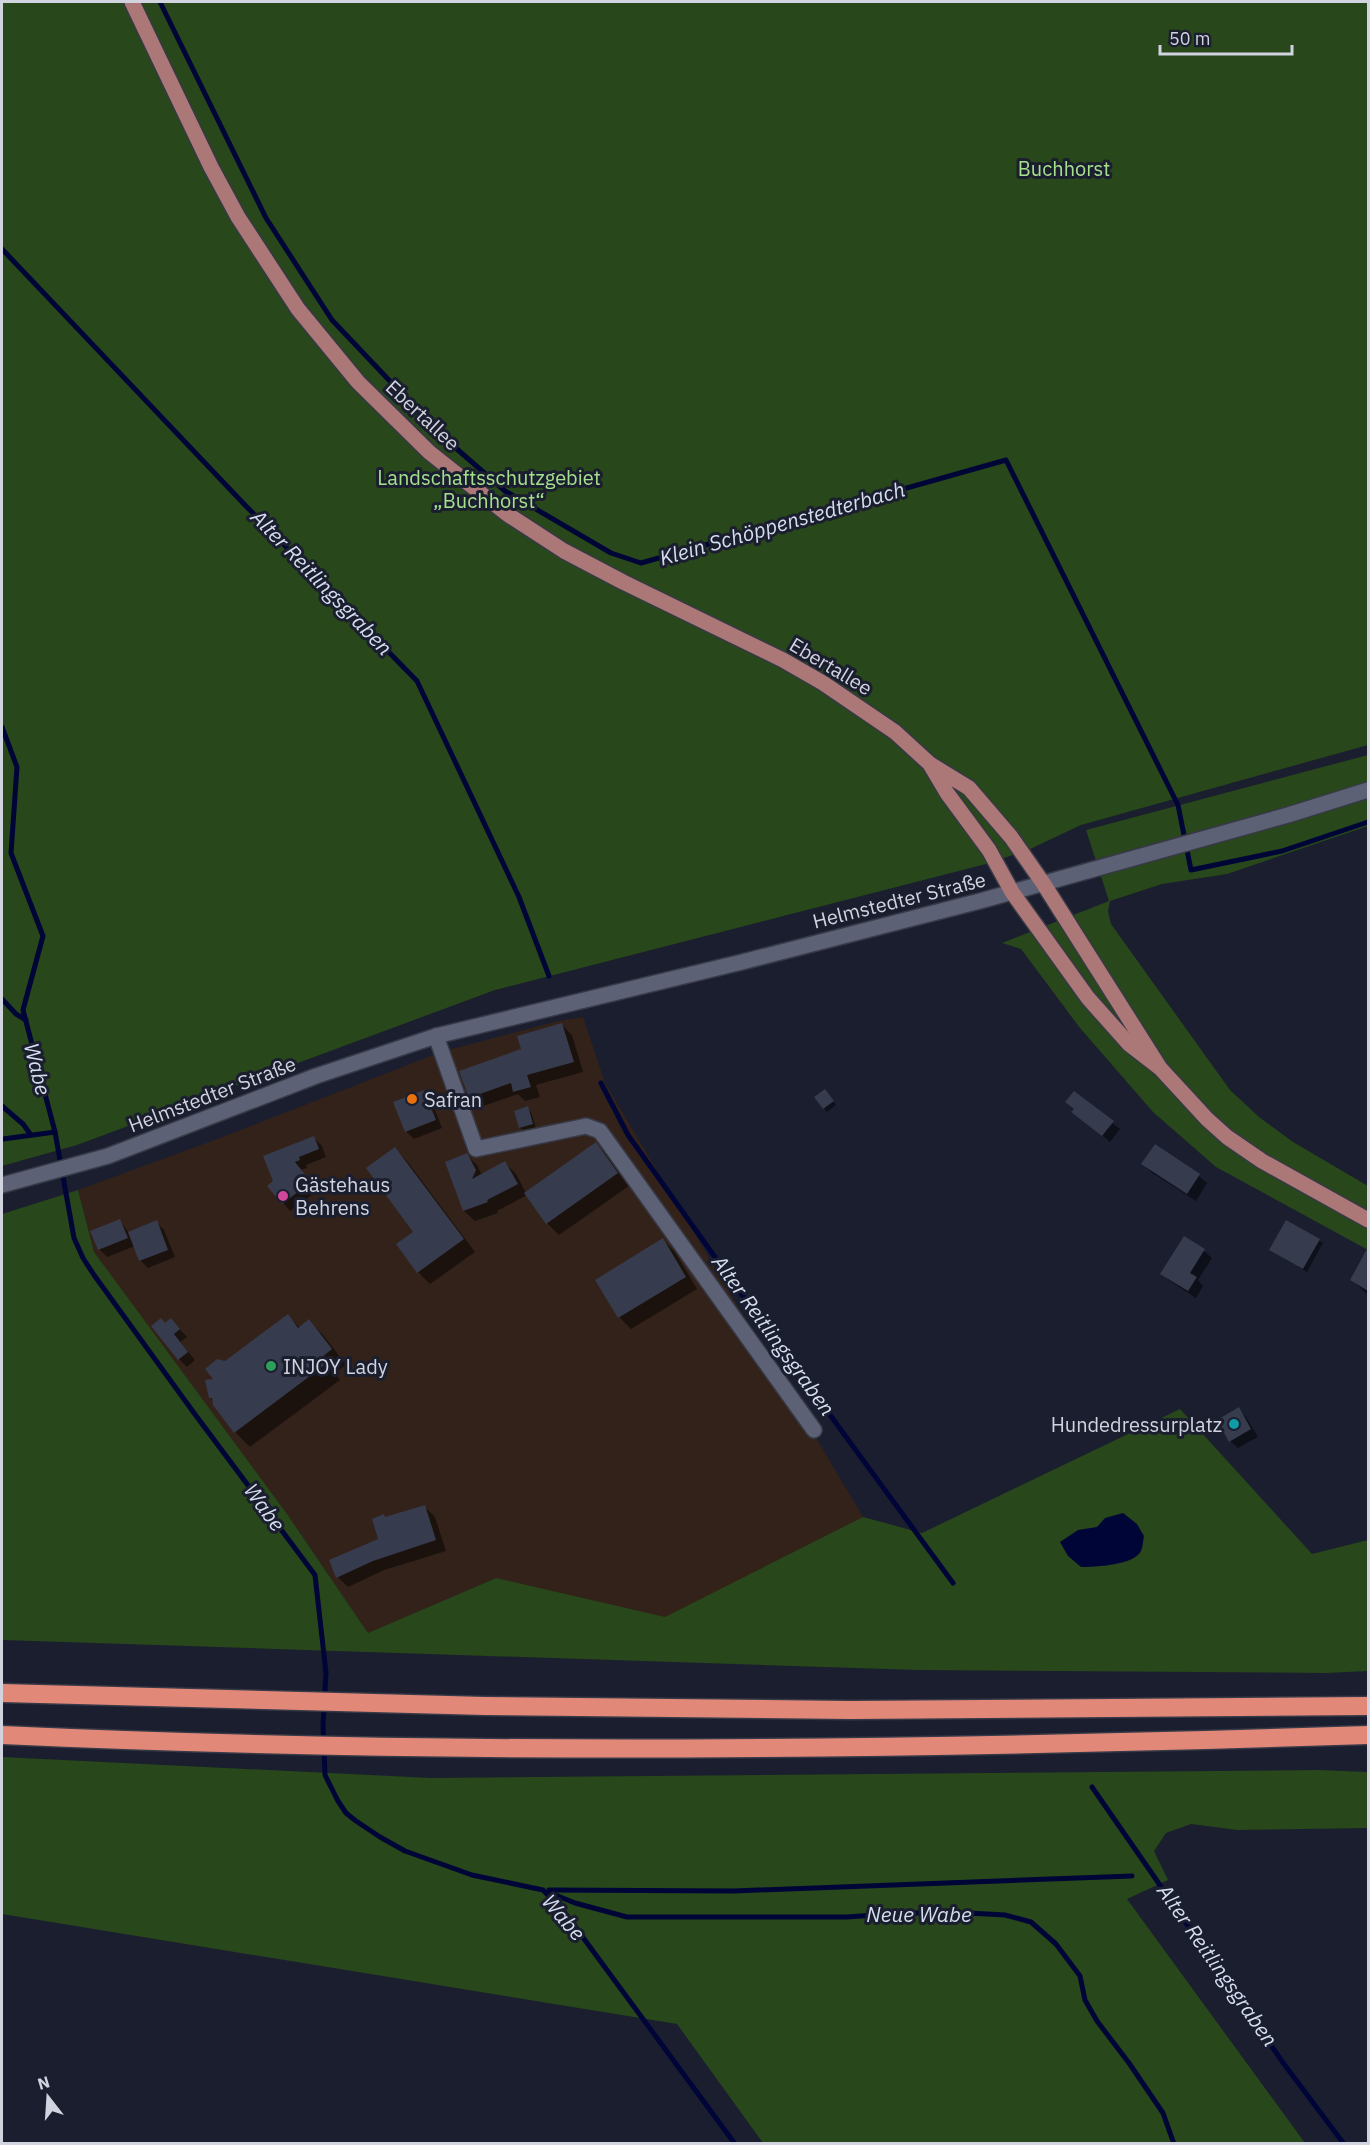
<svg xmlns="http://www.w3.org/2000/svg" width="1370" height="2145" font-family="'IBM Plex Sans',sans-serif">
	<rect width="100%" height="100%" fill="#1a1e2f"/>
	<!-- commercial -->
	<polygon fill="#33221a" points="583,1017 605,1083 863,1517 790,1568 684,1630 496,1578 368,1633 287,1514 227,1439 94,1252 78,1190 220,1138 441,1052 558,1021"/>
	<!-- green -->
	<g fill="#28471a">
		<polygon points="2,2 1368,2 1368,745 1081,825 1028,850 986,864 495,990 77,1145 2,1166"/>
		<polygon points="1368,755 1368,826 1227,874 1162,884 1110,901 1108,911 1111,924 1230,1090 1259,1117 1293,1142 1368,1186 1368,1250 1216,1167 1153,1112 1080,1028 1021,949 1002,943 1109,901 1086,830"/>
		<polygon points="78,1190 94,1252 287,1514 368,1633 496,1578 665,1617 863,1517 922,1533 1180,1409 1312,1554 1368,1540 1368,1671 1326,1673 918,1670 2,1640 2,1214"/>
		<polygon points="2,1757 431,1778 1319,1770 1368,1772 1368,1828 1237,1830 1191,1824 1166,1833 1154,1851 1168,1880 1127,1899 1305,2143 763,2143 677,2024 2,1914"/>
	</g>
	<!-- water -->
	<path fill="#000537" d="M 1123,1513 L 1137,1524 L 1144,1536 C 1143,1540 1143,1547 1141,1551 C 1134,1565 1096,1567 1081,1567 L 1068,1556 L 1060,1542 L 1078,1530 L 1097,1527 L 1105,1518 Z"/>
	<!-- shadow -->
	<g fill="#0007">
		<polygon points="562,1025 572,1035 583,1072 536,1085 540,1097 525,1101 518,1094 480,1107 470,1097 523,1050"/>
		<polygon points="423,1092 431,1100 442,1128 414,1139 406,1131"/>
		<polygon points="1074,1093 1120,1129 1110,1142 1073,1112 1075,1110"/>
		<polygon points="828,1094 836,1105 827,1112 824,1108"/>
		<polygon points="527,1108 531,1112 536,1128 524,1131 520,1128 515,1112"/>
		<polygon points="314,1138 322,1146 326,1157 306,1165 307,1168 301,1170 317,1191 290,1211 269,1186"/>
		<polygon points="596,1144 608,1156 629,1186 559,1235 547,1223 527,1195 497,1211 498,1213 475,1221 464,1211 447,1163 467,1155 477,1165 482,1175 505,1163 516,1174 526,1193"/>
		<polygon points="1155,1146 1199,1176 1207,1183 1196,1201 1151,1172 1143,1164"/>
		<polygon points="395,1149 407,1161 475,1252 430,1284 418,1272 415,1232"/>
		<polygon points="120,1221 129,1233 156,1222 164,1230 175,1257 148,1268 140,1260 135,1246 107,1257 99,1249"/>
		<polygon points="1286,1222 1323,1243 1307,1272 1271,1250"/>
		<polygon points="663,1240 675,1252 697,1289 631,1329 619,1317"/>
		<polygon points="1204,1251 1212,1258 1198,1280 1203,1286 1196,1298 1170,1281 1162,1274"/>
		<polygon points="1363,1259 1368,1262 1368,1295 1352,1280"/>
		<polygon points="288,1316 300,1328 309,1321 324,1336 346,1365 335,1373 340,1380 250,1447 235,1432 210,1397 215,1379 225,1362"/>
		<polygon points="171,1320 187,1337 180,1342 195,1360 187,1367 179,1359 166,1325"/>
		<polygon points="1239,1409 1246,1417 1258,1437 1238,1448 1230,1441"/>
		<polygon points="424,1506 435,1517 446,1551 384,1570 348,1587 338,1577 380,1540 386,1519"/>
	</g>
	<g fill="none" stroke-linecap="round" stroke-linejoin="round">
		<!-- stream -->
		<g stroke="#000537" stroke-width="5">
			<polyline points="160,2 266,218 332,320 442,436 505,491 611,553 641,563 1006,460 1178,805 1191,870 1282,851 1368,822"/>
			<polyline points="2,249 243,503 417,681 519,897 549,976"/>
			<polyline points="2,727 17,767 11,853 43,936 23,1010 55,1132 74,1238 83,1258 94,1275 194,1413 315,1575 326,1673 323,1725 325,1775 338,1801 346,1813 356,1821 380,1837 405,1851 472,1875 543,1890 565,1913 735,2144"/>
			<polyline points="2,999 16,1014 26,1020"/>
			<polyline points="601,1083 628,1135 732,1281 953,1583"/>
			<polyline points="2,1106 23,1124 31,1135"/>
			<polyline points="3,1139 55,1132"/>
			<polyline points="1092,1787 1284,2064 1344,2144"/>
			<polyline points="549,1890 734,1891 1132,1876"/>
			<polyline points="548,1892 575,1903 627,1917 847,1917 903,1913 968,1913 1005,1915 1031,1922 1056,1944 1080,1976 1085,2000 1097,2021 1129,2063 1163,2113 1174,2144"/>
		</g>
	</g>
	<!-- building -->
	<g fill="#363b4d">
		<polygon points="562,1023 574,1062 527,1075 531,1087 513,1092 511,1083 469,1098 459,1071 521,1049 517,1036"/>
		<polygon points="825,1089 834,1101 823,1109 814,1097"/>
		<polygon points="424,1090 436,1120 405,1132 393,1102"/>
		<polygon points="1074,1091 1114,1121 1102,1136 1071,1112 1074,1109 1065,1102"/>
		<polygon points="528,1106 533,1124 519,1128 514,1111"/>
		<polygon points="314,1136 319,1149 299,1157 300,1160 295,1162 311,1182 282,1204 267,1186 273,1181 263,1156"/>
		<polygon points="596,1142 618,1173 546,1224 524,1193"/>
		<polygon points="1155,1144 1200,1174 1187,1194 1141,1164"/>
		<polygon points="395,1147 464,1239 417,1273 396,1244 413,1232 366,1168"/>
		<polygon points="467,1153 476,1170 472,1179 505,1161 518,1184 487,1200 488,1202 463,1211 445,1162"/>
		<polygon points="120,1219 128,1238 98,1250 90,1231"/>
		<polygon points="157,1220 168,1250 139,1261 128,1232"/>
		<polygon points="1286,1220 1320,1239 1303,1269 1269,1250"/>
		<polygon points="1184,1236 1205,1249 1190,1273 1197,1277 1188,1291 1160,1274"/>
		<polygon points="663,1238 686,1277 618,1318 595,1280"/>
		<polygon points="1368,1247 1368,1291 1350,1280"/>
		<polygon points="288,1314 298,1328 309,1319 332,1349 321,1358 326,1364 234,1433 213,1405 212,1398 209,1398 205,1380 213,1379 205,1369 217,1359 225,1361"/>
		<polygon points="161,1318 165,1323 171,1318 180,1329 174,1334 188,1352 178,1360 151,1326"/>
		<polygon points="1239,1407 1251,1429 1229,1442 1217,1420"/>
		<polygon points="425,1505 436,1540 373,1561 336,1578 329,1560 378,1539 372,1519 384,1514 385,1517"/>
	</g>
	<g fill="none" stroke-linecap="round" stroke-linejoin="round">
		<!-- minor casing -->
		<g stroke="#373946" stroke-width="18">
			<g id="minor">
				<polyline points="436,1036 476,1149 586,1126 600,1131 814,1430"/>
				<polyline points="2,1185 108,1156 316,1076 436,1036 742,962 980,901 1288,815 1368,790"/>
			</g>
		</g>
		<!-- major casing -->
		<g stroke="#373946" stroke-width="18">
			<g id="major">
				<polyline points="132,2 211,167 238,217 298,309 358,382 429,452 507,514 564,551 623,582 783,660 823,683 895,732 930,764 969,788 1011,837 1043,883 1160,1068"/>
				<polyline points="931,766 947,793 989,850 1012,892 1088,998 1129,1044 1160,1068 1207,1119 1227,1137 1262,1161 1368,1220"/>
			</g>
		</g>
		<!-- highway casing -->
		<g stroke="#373946" stroke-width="21">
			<g id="highway">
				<polyline points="2,1693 485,1706 851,1710 1368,1706"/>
				<path d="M 2,1735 C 457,1756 913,1750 1368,1735"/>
			</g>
		</g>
		<!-- minor -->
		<use href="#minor" stroke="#5c6175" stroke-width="15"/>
		<!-- major -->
		<use href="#major" stroke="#ac7877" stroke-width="15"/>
		<!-- highway -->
		<use href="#highway" stroke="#e18879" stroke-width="18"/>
	</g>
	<!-- markers -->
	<circle fill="#e8710a" stroke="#1a1e2f" stroke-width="2" cx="412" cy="1099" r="6"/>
	<circle fill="#d1479c" stroke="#1a1e2f" stroke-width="2" cx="283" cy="1196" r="6"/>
	<circle fill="#2e9e5b" stroke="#1a1e2f" stroke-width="2" cx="271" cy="1366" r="6"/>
	<circle fill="#0f9aa8" stroke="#1a1e2f" stroke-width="2" cx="1234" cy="1424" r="6"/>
	<g text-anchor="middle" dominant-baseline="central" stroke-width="6" stroke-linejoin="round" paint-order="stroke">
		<!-- park labels -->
		<g font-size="20" fill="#a5e08c" stroke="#1a1e2f">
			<text x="1064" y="168">Buchhorst</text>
			<text x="489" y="477">Landschaftsschutzgebiet<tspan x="489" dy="23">„Buchhorst“</tspan></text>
		</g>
		<!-- street labels -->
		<g font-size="20" fill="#d1d4df" stroke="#1a1e2f">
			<text transform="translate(423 415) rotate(43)">Ebertallee</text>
			<text transform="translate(831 666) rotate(31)">Ebertallee</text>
			<text transform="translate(899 900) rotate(-14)">Helmstedter Straße</text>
			<text transform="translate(212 1094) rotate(-21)">Helmstedter Straße</text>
		</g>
		<!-- poi labels -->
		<g font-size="20" fill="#d1d4df" stroke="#1a1e2f" text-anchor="start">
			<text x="424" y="1099">Safran</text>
			<text x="295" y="1184">Gästehaus<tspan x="295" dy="23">Behrens</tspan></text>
			<text x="283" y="1366">INJOY Lady</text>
			<text x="1222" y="1424" text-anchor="end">Hundedressurplatz</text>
		</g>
		<!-- water labels -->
		<g font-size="21" font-style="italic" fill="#d5deef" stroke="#1a1e2f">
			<text transform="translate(782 523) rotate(-16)">Klein Schöppenstedterbach</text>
			<text transform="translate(322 582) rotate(46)">Alter Reitlingsgraben</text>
			<text transform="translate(38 1069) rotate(76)">Wabe</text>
			<text transform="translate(774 1335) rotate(54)">Alter Reitlingsgraben</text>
			<text transform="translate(265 1507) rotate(54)">Wabe</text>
			<text x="919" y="1914">Neue Wabe</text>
			<text transform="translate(564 1917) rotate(49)">Wabe</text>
			<text transform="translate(1218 1965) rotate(55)">Alter Reitlingsgraben</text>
		</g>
	</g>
	<!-- border -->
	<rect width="1370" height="2145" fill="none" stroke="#d1d4df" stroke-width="6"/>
	<!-- north arrow -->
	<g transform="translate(48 2097) rotate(343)" stroke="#1a1e2f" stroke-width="4.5" paint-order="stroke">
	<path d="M0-4.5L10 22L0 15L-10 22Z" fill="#d1d4df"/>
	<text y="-9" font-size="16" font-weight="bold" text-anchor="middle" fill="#d1d4df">N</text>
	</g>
	<!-- scale -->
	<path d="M1160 45v9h132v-9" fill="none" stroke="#d1d4df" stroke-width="3"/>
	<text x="1169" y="45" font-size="18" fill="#d1d4df" stroke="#1a1e2f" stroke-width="4.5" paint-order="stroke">50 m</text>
</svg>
